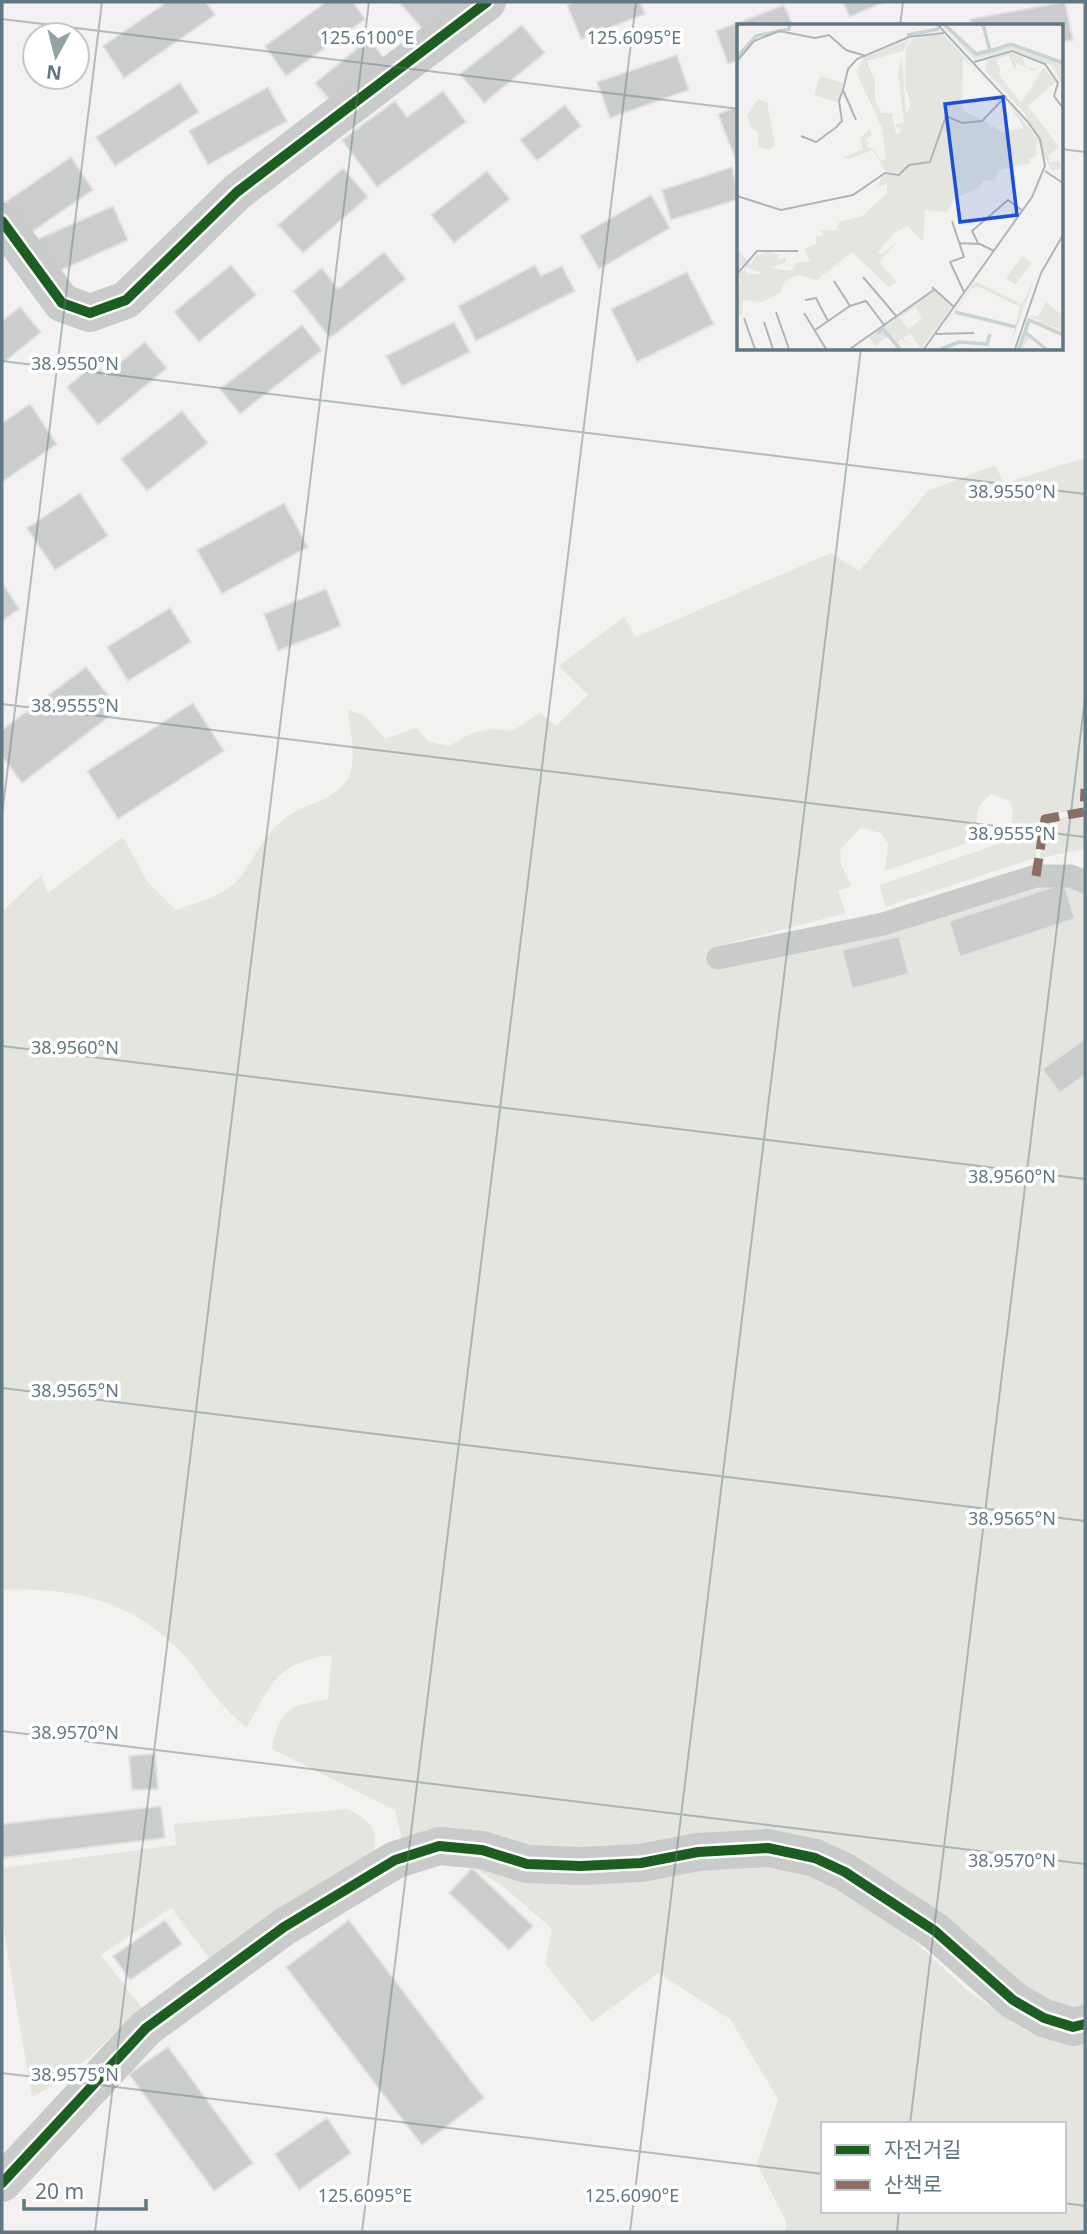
<svg xmlns="http://www.w3.org/2000/svg" width="1087" height="2234" font-family="'Noto Sans','Noto Sans KR',sans-serif">
	<rect width="100%" height="100%" fill="#f3f2f0"/>
	<!-- green -->
	<g fill="#e3e5de" fill-rule="evenodd">
		<path d="M 1085,458 L 1085,780 L 1082,809 L 1043,816 L 1035,858 L 885,907 L 880,885 L 1009,840 L 1013,810 L 1008,800 L 992,794 C 973,806 976,819 979,839 L 885,871 L 888,844 L 881,833 L 861,828 L 840,850 L 841,864 L 851,886 L 838,891 L 846,913 L 715,947 L 719,964 L 1036,883 L 1085,889 L 1085,2013 L 1036,1998 L 855,1863 L 654,1850 L 403,1845 L 395,1810 L 272,1749 C 279,1708 289,1706 328,1699 L 332,1655 C 276,1662 273,1683 246,1728 C 236,1718 224,1708 216,1697 C 204,1683 196,1667 183,1654 C 132,1600 74,1587 2,1590 L 2,912 L 41,875 L 48,893 L 123,837 L 147,881 L 176,910 C 199,902 226,896 242,875 C 257,854 265,832 288,816 C 308,803 332,801 347,780 C 358,763 350,729 348,710 L 365,716 L 385,739 L 417,728 L 429,742 L 449,746 L 472,733 L 493,729 L 512,731 L 540,713 L 556,726 L 588,695 L 559,666 L 624,617 L 636,637 L 831,553 L 859,571 L 928,491 L 995,465 L 1004,483 Z"/>
		<polygon points="1085,814 1085,849 1040,858 1046,820"/>
		<path d="M 347,1809 C 372,1822 379,1828 373,1856 L 212,1962 L 171,1908 L 101,1955 L 142,2008 L 69,2076 L 32,2097 L 2,1920 L 2,1868 L 176,1845 L 174,1824 Z"/>
		<path d="M 462,1860 L 640,1876 L 784,1864 L 873,1903 L 968,1991 L 1028,2032 L 1048,2039 L 1085,2041 L 1085,2232 L 786,2232 L 786,2221 L 757,2164 L 778,2099 L 730,2019 L 658,1973 L 592,2022 L 545,1964 L 552,1929 L 505,1888 ZM 823,2124 L 1064,2124 L 1064,2211 L 823,2211 Z"/>
	</g>
	<!-- building -->
	<g fill="#cbcdcd" stroke="#e2e2e0" stroke-width="2">
		<polygon points="167,2 206,2 215,15 124,78 103,46"/>
		<polygon points="326,2 353,2 365,19 286,76 265,46"/>
		<polygon points="399,2 462,2 425,32"/>
		<polygon points="574,2 640,2 645,14 581,39 567,5"/>
		<polygon points="843,2 884,2 850,17"/>
		<polygon points="1065,2 1073,40 1061,42 1061,26 971,26 970,19"/>
		<polygon points="784,5 793,26 739,26 739,60 728,64 716,31"/>
		<polygon points="522,25 545,53 484,103 460,74"/>
		<polygon points="369,39 388,63 335,106 315,83"/>
		<polygon points="677,55 689,90 610,118 597,82"/>
		<polygon points="180,83 199,112 115,166 96,137"/>
		<polygon points="268,87 287,121 208,165 189,131"/>
		<polygon points="443,91 466,122 377,187 342,140 395,101 407,117"/>
		<polygon points="565,105 581,126 537,161 520,140"/>
		<polygon points="739,106 739,162 737,163 718,114"/>
		<polygon points="71,157 93,190 30,233 7,201"/>
		<polygon points="732,167 739,199 671,220 662,190"/>
		<polygon points="343,168 368,197 303,253 278,225"/>
		<polygon points="487,171 510,199 454,243 431,215"/>
		<polygon points="651,195 670,228 599,269 580,236"/>
		<polygon points="113,206 128,240 53,274 38,239"/>
		<polygon points="384,252 406,279 330,338 293,291 322,268 338,289"/>
		<polygon points="231,265 256,295 199,342 174,312"/>
		<polygon points="535,265 541,276 562,266 575,291 476,341 458,306"/>
		<polygon points="687,272 714,324 637,362 611,309"/>
		<polygon points="20,307 41,332 2,364 2,321"/>
		<polygon points="454,322 470,352 402,386 386,356"/>
		<polygon points="302,325 322,350 240,414 220,389"/>
		<polygon points="145,342 167,368 98,425 67,387 95,363 105,375"/>
		<polygon points="30,404 57,444 2,482 2,423"/>
		<polygon points="182,411 208,443 147,491 121,459"/>
		<polygon points="80,493 108,536 55,570 27,528"/>
		<polygon points="284,503 308,547 222,594 197,550"/>
		<polygon points="2,582 19,609 2,621"/>
		<polygon points="326,589 341,626 278,651 264,614"/>
		<polygon points="170,608 191,642 128,681 107,647"/>
		<polygon points="86,667 119,709 22,783 2,756 2,730"/>
		<polygon points="193,703 224,751 118,819 87,771"/>
		<polygon points="1064,883 1075,919 960,957 949,921"/>
		<polygon points="899,936 909,974 852,989 842,950"/>
		<polygon points="1085,1039 1085,1075 1060,1093 1042,1069"/>
		<polygon points="155,1754 158,1789 132,1790 129,1756"/>
		<polygon points="161,1806 165,1838 2,1858 2,1810 3,1824"/>
		<polygon points="472,1868 533,1926 509,1950 449,1893"/>
		<polygon points="165,1920 182,1944 130,1980 113,1956"/>
		<polygon points="349,1920 484,2098 422,2145 286,1967"/>
		<polygon points="168,2047 253,2163 214,2191 129,2074"/>
		<polygon points="327,2118 351,2153 299,2190 275,2154"/>
	</g>
	<g fill="none" stroke-linecap="round" stroke-linejoin="round">
		<!-- service -->
		<polyline stroke="#c9cbcb" stroke-width="23" points="718,958 883,924 1036,876 1071,876 1085,882"/>
		<!-- minor -->
		<g stroke="#c9cbcb" stroke-width="38">
			<polyline points="2,221 62,303 90,313 126,300 237,192 487,2"/>
			<polyline points="2,2183 146,2028 284,1927 395,1860 439,1846 482,1850 527,1864 581,1866 641,1863 698,1852 768,1848 815,1858 845,1872 935,1931 1013,2000 1044,2018 1073,2027 1085,2024"/>
		</g>
		<!-- quiet -->
		<polyline stroke="#8d6e63" stroke-width="9" stroke-dasharray="18 9" stroke-linecap="butt" points="1036,876 1045,819 1084,812 1085,789"/>
		<!-- cycleway casing -->
		<g stroke="#fff" stroke-width="15">
			<g id="cycleway">
				<polyline points="2,221 62,303 90,313 126,300 237,192 487,2"/>
				<polyline points="2,2183 146,2028 284,1927 395,1860 439,1846 482,1850 527,1864 581,1866 641,1863 698,1852 768,1848 815,1858 845,1872 935,1931 1013,2000 1044,2018 1073,2027 1085,2024"/>
			</g>
		</g>
		<!-- cycleway -->
		<use href="#cycleway" stroke="#1b5e20" stroke-width="10"/>
	</g>
	<!-- ticks -->
	<path fill="none" stroke="#617882" stroke-width="2" stroke-opacity="0.45" d="M 2,19 L 739,109M 900,26 L 903,2M 1061,149 L 1085,152M 2,361 L 1085,494M 2,704 L 1085,837M 2,815 L 102,2M 2,1046 L 1085,1179M 2,1388 L 1085,1521M 2,1731 L 1085,1864M 2,2073 L 823,2174M 910,2124 L 1085,698M 1064,2203 L 1085,2206M 95,2232 L 369,2M 362,2232 L 636,2M 630,2232 L 861,348M 897,2232 L 899,2211"/>
	<!-- overview -->
	<g transform="translate(737 24)">
		<rect width="326" height="326" fill="#f3f2f0"/>
		<path d="M 203,0 L 239,31 L 274,21 L 325,39 L 325,61 L 316,42 L 275,26 L 238,35 ZM 201,10 L 208,12 L 256,65 L 226,34 L 225,86 L 254,101 L 252,106 L 256,102 L 264,108 L 287,104 L 270,77 L 300,114 L 299,132 L 291,136 L 295,139 L 263,146 L 257,156 L 246,157 L 243,163 L 217,175 L 210,188 L 188,186 L 186,217 L 170,202 L 156,210 L 141,228 L 145,230 L 162,216 L 142,238 L 160,258 L 152,263 L 115,228 L 80,256 L 61,251 L 48,257 L 43,269 L 25,278 L 6,276 L 5,291 L 0,291 L 0,254 L 6,262 L 0,250 L 8,245 L 11,251 L 26,249 L 5,241 L 0,248 L 0,225 L 14,241 L 21,228 L 21,232 L 29,227 L 43,231 L 41,236 L 48,233 L 49,238 L 33,244 L 55,247 L 59,239 L 73,237 L 67,225 L 79,220 L 79,213 L 87,211 L 83,207 L 100,206 L 102,198 L 125,192 L 150,169 L 150,160 L 141,162 L 145,151 L 165,151 L 171,141 L 165,149 L 149,148 L 136,126 L 112,135 L 105,134 L 126,125 L 123,114 L 133,105 L 135,110 L 128,117 L 141,119 L 131,118 L 130,123 L 137,125 L 143,136 L 149,135 L 145,104 L 119,48 L 128,33 L 173,15 L 166,27 L 130,37 L 138,57 L 138,77 L 145,89 L 155,89 L 159,110 L 164,108 L 163,103 L 160,104 L 158,101 L 167,98 L 161,50 L 165,31 L 169,91 L 174,80 L 168,63 L 169,24 L 175,15 ZM 272,28 L 285,33 L 289,43 L 300,45 L 296,47 L 280,39 L 278,46 L 271,31 L 259,36 L 264,47 L 261,49 L 284,79 L 307,44 L 319,58 L 291,82 L 322,123 L 311,132 L 313,138 L 322,137 L 325,145 L 314,146 L 288,90 L 248,46 L 251,36 ZM 83,52 L 106,59 L 102,79 L 77,71 ZM 21,75 L 30,78 L 38,121 L 32,126 L 21,123 L 21,108 L 14,104 L 10,91 ZM 325,199 L 297,256 L 272,325 L 278,304 L 266,303 L 278,302 L 283,283 L 242,263 L 235,264 L 201,311 L 238,257 L 285,280 ZM 285,232 L 295,239 L 278,261 L 269,254 ZM 197,266 L 215,283 L 184,325 L 173,309 L 166,314 L 176,325 L 164,315 L 159,319 L 165,325 L 150,313 L 138,322 L 132,313 ZM 178,283 L 185,294 L 172,305 L 163,294 ZM 309,278 L 324,290 L 325,306 L 307,299 L 325,308 L 325,313 L 293,297 L 290,309 L 312,325 L 293,313 L 285,325 L 288,311 L 280,325 L 291,294 L 306,298 L 292,292 L 301,292 Z" fill="#e3e5de" fill-rule="evenodd"/>
		<path fill="none" stroke="#c8d3d3" stroke-width="3.5" d="M 207,0 L 239,30 L 252,27M 246,0 L 253,27 L 274,20 L 326,39M 170,11 L 202,5M 0,33 L 19,12 L 52,5 L 53,0M 218,288 L 279,303M 288,308 L 309,325M 140,309 L 146,305 L 163,325M 204,325 L 222,318 L 250,320 L 253,310M 282,325 L 292,296 L 326,311"/>
		<path fill="none" stroke="#acb6ba" stroke-width="2" d="M 171,13 L 207,9M 0,37 L 17,17 L 42,7 L 78,14 L 92,11 L 109,26 L 129,32M 237,38 L 275,27 L 308,40 L 321,59 L 317,72 L 326,84M 119,96 L 106,66 L 111,45 L 120,35 L 172,13M 100,102 L 105,97 L 102,77 L 106,66M 64,112 L 79,118 L 101,102M 308,147 L 326,159M 0,172 L 44,186 L 116,171 L 148,149 L 162,151 L 172,141 L 193,138 L 209,92 L 225,99 L 245,97 L 269,72M 215,197 L 227,233 L 213,238 L 227,268M 222,219 L 243,220 L 257,227M 241,219 L 235,207 L 271,176 L 286,187M 0,250 L 20,227 L 61,227M 126,253 L 160,293M 97,257 L 113,282M 195,263 L 217,283M 68,276 L 79,274 L 91,297M 39,288 L 52,325M 67,289 L 89,325M 7,294 L 18,325M 27,298 L 36,325M 78,306 L 113,282 L 129,277 L 148,302M 198,310 L 237,309M 113,325 L 198,265M 187,325 L 295,173 L 308,142 L 303,115 L 290,97 L 200,0M 278,325 L 304,249 L 326,211"/>
		<path fill="#1d4ed8" fill-opacity="0.15" stroke="#1d4ed8" stroke-width="3.5" d="M 266,73 L 280,191 L 223,198 L 208,80 Z"/>
		<rect width="326" height="326" fill="none" stroke="#617882" stroke-width="3.5"/>
	</g>
	<g font-size="18" text-anchor="middle" fill="#617882" stroke="#fff" stroke-width="7" stroke-linejoin="round" paint-order="stroke">
		<text x="367" y="44">125.6100°E</text>
		<text x="634" y="44">125.6095°E</text>
		<text x="75" y="370">38.9550°N</text>
		<text x="1012" y="498">38.9550°N</text>
		<text x="75" y="712">38.9555°N</text>
		<text x="1012" y="840">38.9555°N</text>
		<text x="75" y="1054">38.9560°N</text>
		<text x="1012" y="1183">38.9560°N</text>
		<text x="75" y="1397">38.9565°N</text>
		<text x="1012" y="1525">38.9565°N</text>
		<text x="75" y="1739">38.9570°N</text>
		<text x="1012" y="1867">38.9570°N</text>
		<text x="75" y="2081">38.9575°N</text>
		<text x="365" y="2202">125.6095°E</text>
		<text x="632" y="2202">125.6090°E</text>
	</g>
	<!-- border -->
	<rect width="1087" height="2234" fill="none" stroke="#617882" stroke-width="7"/>
	<!-- legend -->
	<rect x="821" y="2122" width="245" height="91" fill="#ffffff" stroke="#c0c9cd" stroke-width="2"/>
	<rect x="835" y="2145" width="35" height="10" fill="#1b5e20" stroke="#c0c9cd" stroke-width="2"/>
	<text x="884" y="2157" font-size="21" fill="#617882">자전거길</text>
	<rect x="835" y="2180" width="35" height="10" fill="#8d6e63" stroke="#c0c9cd" stroke-width="2"/>
	<text x="884" y="2192" font-size="21" fill="#617882">산책로</text>
	<!-- north arrow -->
	<g transform="translate(56 56) rotate(187)"><circle r="33" fill="#ffffff" stroke="#c0c9cd" stroke-width="2"/>
	<path d="M0-5L12 26L0 18L-12 26Z" fill="#94a3a8"/>
	<text y="-10" font-size="19" font-weight="bold" text-anchor="middle" fill="#617882">N</text>
	</g>
	<!-- scale -->
	<path d="M24 2199v10h122v-10" fill="none" stroke="#617882" stroke-width="3.5"/>
	<text x="35" y="2199" font-size="21" fill="#617882" stroke="#ffffff" stroke-width="5" paint-order="stroke">20 m</text>
</svg>
